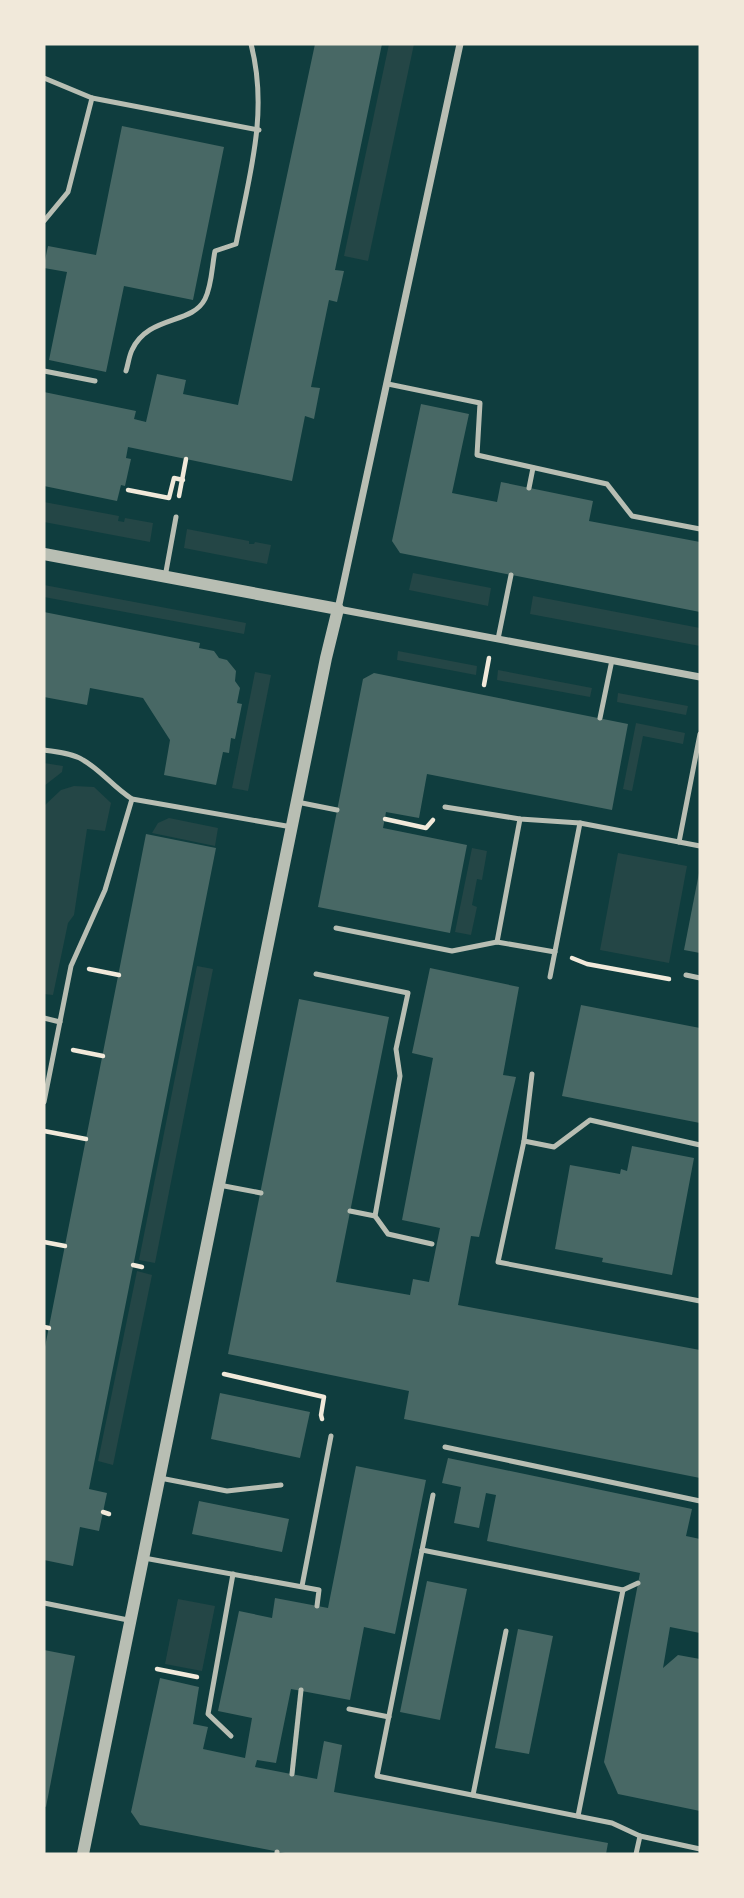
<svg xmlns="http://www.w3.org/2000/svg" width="744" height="1898" font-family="'Sofia Sans Condensed',sans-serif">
	<rect width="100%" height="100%" fill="#0f3d3e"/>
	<!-- green -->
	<g fill="#244646">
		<polygon points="389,44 414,44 368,261 344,256"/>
		<polygon points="44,502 119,516 118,521 124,522 125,518 153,523 150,542 44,522"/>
		<polygon points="187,529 249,541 249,544 254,544 255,542 271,545 267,564 184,548"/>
		<polygon points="413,573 491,588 488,606 409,590"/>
		<polygon points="44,585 246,623 244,634 44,597"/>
		<polygon points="533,596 700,628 700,646 530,614"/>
		<polygon points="398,651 477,666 476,675 397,660"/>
		<polygon points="498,670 592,688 590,697 497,680"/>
		<polygon points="255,672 271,675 248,791 232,788"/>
		<polygon points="618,693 688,706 686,715 617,702"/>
		<polygon points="636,723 685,733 683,744 643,736 632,791 623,789"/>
		<polygon points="44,763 63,766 62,772 44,786"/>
		<polygon points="74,786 94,787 111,803 105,831 87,829 74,915 68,923 53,995 44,994 44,806 61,790"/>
		<polygon points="169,818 218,828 215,846 152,833 158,823"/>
		<polygon points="472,848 487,851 482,880 477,879 472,905 477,907 471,935 455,932"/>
		<polygon points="618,853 687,866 669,963 600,950"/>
		<polygon points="197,966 213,969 155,1263 139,1260"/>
		<polygon points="137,1271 152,1275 113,1465 98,1461"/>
		<polygon points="178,1599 215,1606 202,1671 165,1664"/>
	</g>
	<!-- building -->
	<g fill="#486865">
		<polygon points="315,44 382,44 335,270 344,271 337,302 329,300 311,387 320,388 314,419 305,416 292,481 128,447 126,458 131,459 125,486 121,485 117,501 44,486 44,392 136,411 134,419 146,422 157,374 186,380 183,394 238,405"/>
		<polygon points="122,126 224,147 193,300 124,286 106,372 49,360 67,272 44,268 44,265 48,246 96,255"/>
		<polygon points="421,404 469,414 452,493 497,502 501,482 593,501 589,521 700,542 700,612 400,553 392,541"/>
		<polygon points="44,612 200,643 199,648 214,651 219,658 227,660 236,671 235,681 240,688 237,703 242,704 235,739 231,738 229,753 223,752 216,785 164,775 170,740 143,698 90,688 87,705 44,697"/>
		<polygon points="374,673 628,724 612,810 427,774 419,818 386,812 383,828 467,845 450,933 318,907 363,679"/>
		<polygon points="146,834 216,848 89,1489 107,1493 99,1531 80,1527 73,1566 44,1560 44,1352"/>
		<polygon points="699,873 700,873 700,953 684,950"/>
		<polygon points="430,968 519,987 503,1075 516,1077 479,1237 471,1236 458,1305 700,1350 700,1478 404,1419 409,1391 228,1354 299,999 389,1017 336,1282 410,1295 413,1279 429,1282 440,1228 402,1220 433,1058 412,1053"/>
		<polygon points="581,1005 700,1028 700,1123 562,1096"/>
		<polygon points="632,1146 694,1158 672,1275 602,1262 603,1258 555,1249 570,1165 620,1174 621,1169 627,1171"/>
		<polygon points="220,1393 310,1412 300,1458 211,1439"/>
		<polygon points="448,1458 692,1509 686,1536 700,1539 700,1633 670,1627 663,1668 678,1655 700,1659 700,1811 618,1794 604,1762 640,1573 487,1541 496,1495 486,1493 479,1528 454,1523 461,1487 442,1483"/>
		<polygon points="356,1466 426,1480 395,1634 364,1627 350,1700 291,1689 276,1763 257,1760 255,1767 317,1779 324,1741 342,1745 334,1792 608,1843 606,1854 290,1854 140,1825 131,1812 160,1678 199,1687 193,1724 208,1727 203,1749 245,1758 252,1718 218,1711 239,1611 272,1618 275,1598 328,1608"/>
		<polygon points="199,1501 289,1519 282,1552 192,1534"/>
		<polygon points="427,1581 467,1589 440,1720 400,1712"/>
		<polygon points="518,1629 553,1636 529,1754 495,1748"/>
		<polygon points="44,1650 75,1656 46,1807 44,1806"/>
	</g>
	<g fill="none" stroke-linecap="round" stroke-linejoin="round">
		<!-- path -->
		<g stroke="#f1e9da" stroke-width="4.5">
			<polyline points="128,490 169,498 174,478 183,480"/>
			<polyline points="179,496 186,459"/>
			<polyline points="484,685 489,658"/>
			<polyline points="385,819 426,828 433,820"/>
			<polyline points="572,958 587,964 669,979"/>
			<polyline points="89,969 119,975"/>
			<polyline points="73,1050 103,1056"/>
			<polyline points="44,1131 86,1139"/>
			<polyline points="44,1242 65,1246"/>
			<polyline points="133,1265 142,1267"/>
			<polyline points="44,1327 49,1328"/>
			<polyline points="224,1374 324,1397 321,1415 322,1419"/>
			<polyline points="103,1512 109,1514"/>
			<polyline points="157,1669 197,1677"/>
		</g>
		<!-- service -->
		<g stroke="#b8beb3" stroke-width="5">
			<polyline points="44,78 92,98 259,130"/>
			<polyline points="44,221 68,192 92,98"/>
			<polyline points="44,371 95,381"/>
			<path d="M 126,371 C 128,365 129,356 132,350 C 148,315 192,325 205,299 C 212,285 212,265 215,251 L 236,244 C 249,176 269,113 251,44"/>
			<polyline points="388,384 480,403 477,455 607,484 632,516 700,529"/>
			<polyline points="529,488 533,468"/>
			<polyline points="165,577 176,517"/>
			<polyline points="498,639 511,575"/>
			<polyline points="600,718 612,660"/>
			<path d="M 44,750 C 56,752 72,753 83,760 C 101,770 113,787 132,799 L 292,827"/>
			<polyline points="297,802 337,810"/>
			<polyline points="445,807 520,819 580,823 700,846"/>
			<polyline points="679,842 700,734"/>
			<polyline points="336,928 452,951 497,942 555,952"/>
			<polyline points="497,942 520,819"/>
			<polyline points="316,974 408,993 396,1049 400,1076 375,1216 388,1234 432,1244"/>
			<polyline points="686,975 700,978"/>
			<polyline points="550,977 580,823"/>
			<polyline points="44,1018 60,1022"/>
			<polyline points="532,1074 524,1141 498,1262 700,1301"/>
			<polyline points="44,1102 71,966 105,890 132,799"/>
			<polyline points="524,1141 554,1147 590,1120 700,1145"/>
			<polyline points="219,1185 261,1193"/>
			<polyline points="350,1211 375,1216"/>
			<polyline points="445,1447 700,1501"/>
			<polyline points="160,1478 227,1491 281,1485"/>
			<polyline points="433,1495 377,1776 612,1823 640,1836 636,1854"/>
			<polyline points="422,1550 623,1590 638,1583"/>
			<polyline points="144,1558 319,1590 317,1606"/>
			<polyline points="302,1586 331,1436"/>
			<polyline points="44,1603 128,1620"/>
			<polyline points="349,1709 389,1717"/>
			<polyline points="231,1736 208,1714 233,1574"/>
			<polyline points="292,1774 301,1690"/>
			<polyline points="473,1795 506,1631"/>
			<polyline points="578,1816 623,1590"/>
			<polyline points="640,1836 700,1849"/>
			<polyline points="277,1854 277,1852"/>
		</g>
		<!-- minor -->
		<polyline stroke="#b8beb3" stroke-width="7" points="460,44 338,609 700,677"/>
		<!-- tertiary -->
		<polyline stroke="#b8beb3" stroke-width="12" points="44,554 338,609 326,658 83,1854"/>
	</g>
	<!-- border -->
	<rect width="744" height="1898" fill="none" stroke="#f1e9da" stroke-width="91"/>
</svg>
